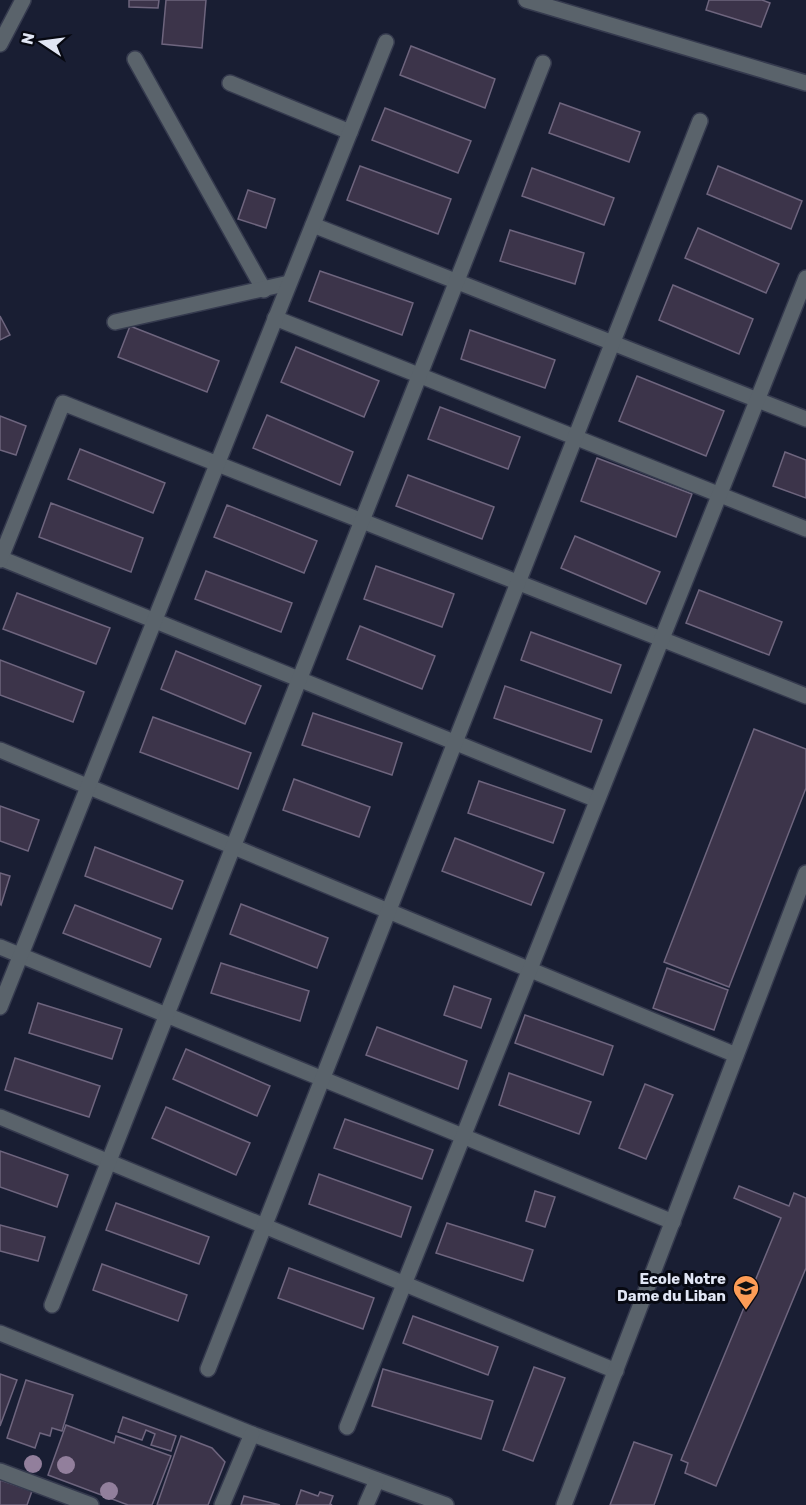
<svg xmlns="http://www.w3.org/2000/svg" width="806" height="1505" font-family="Rubik,sans-serif">
	<rect width="100%" height="100%" fill="#191e33"/>
	<!-- building -->
	<g fill="#3c344a" stroke="#6e657e" stroke-width="1.5">
		<polygon points="129,0 159,0 158,8 129,7"/>
		<polygon points="166,0 206,0 202,48 162,44"/>
		<polygon points="709,0 762,0 770,3 761,27 706,10"/>
		<polygon points="411,46 495,79 485,108 400,75"/>
		<polygon points="560,103 640,132 629,162 549,133"/>
		<polygon points="385,108 471,141 458,173 372,140"/>
		<polygon points="360,166 451,199 438,234 347,200"/>
		<polygon points="718,166 802,201 791,229 707,194"/>
		<polygon points="532,168 614,198 604,225 522,196"/>
		<polygon points="248,190 275,199 266,228 238,219"/>
		<polygon points="698,228 779,264 766,293 685,258"/>
		<polygon points="510,230 584,253 575,284 500,261"/>
		<polygon points="320,271 413,303 402,335 309,301"/>
		<polygon points="673,285 753,319 739,354 659,320"/>
		<polygon points="0,316 10,335 0,340"/>
		<polygon points="130,326 219,361 207,392 118,357"/>
		<polygon points="470,330 555,360 545,388 461,359"/>
		<polygon points="296,347 379,381 364,417 281,382"/>
		<polygon points="637,376 724,411 706,456 619,421"/>
		<polygon points="440,407 520,437 508,469 428,439"/>
		<polygon points="267,415 353,452 340,485 253,448"/>
		<polygon points="0,416 26,426 16,455 0,450"/>
		<polygon points="80,449 165,483 153,513 68,479"/>
		<polygon points="785,452 806,460 806,498 773,486"/>
		<polygon points="597,458 692,494 676,537 581,501"/>
		<polygon points="408,475 494,507 482,539 396,506"/>
		<polygon points="51,503 143,538 131,572 39,537"/>
		<polygon points="227,505 317,541 304,573 214,537"/>
		<polygon points="575,536 660,572 646,604 561,568"/>
		<polygon points="376,566 454,594 442,627 364,599"/>
		<polygon points="206,571 292,603 281,632 195,599"/>
		<polygon points="699,590 782,622 769,655 686,623"/>
		<polygon points="17,593 110,628 96,664 3,629"/>
		<polygon points="360,626 435,656 422,689 347,659"/>
		<polygon points="531,632 621,665 611,693 521,660"/>
		<polygon points="176,651 261,686 245,724 161,689"/>
		<polygon points="0,660 84,692 73,722 0,695"/>
		<polygon points="505,686 602,720 591,752 494,718"/>
		<polygon points="313,713 402,743 392,775 302,745"/>
		<polygon points="153,717 251,753 238,789 140,752"/>
		<polygon points="754,729 806,749 806,788 729,987 664,962"/>
		<polygon points="294,779 370,807 359,837 283,810"/>
		<polygon points="479,781 565,810 553,843 468,813"/>
		<polygon points="0,806 39,820 28,851 0,841"/>
		<polygon points="455,838 544,873 531,905 442,871"/>
		<polygon points="95,847 183,881 172,909 85,876"/>
		<polygon points="0,873 10,876 1,905 0,904"/>
		<polygon points="241,904 328,938 317,968 230,934"/>
		<polygon points="75,905 161,939 150,967 63,933"/>
		<polygon points="221,963 309,991 300,1021 211,993"/>
		<polygon points="667,968 728,990 714,1030 653,1008"/>
		<polygon points="454,986 491,999 481,1028 444,1015"/>
		<polygon points="38,1003 122,1029 112,1059 29,1033"/>
		<polygon points="525,1015 613,1046 603,1075 515,1043"/>
		<polygon points="377,1027 467,1061 458,1089 366,1055"/>
		<polygon points="186,1049 270,1086 257,1116 173,1079"/>
		<polygon points="15,1058 100,1086 89,1117 5,1090"/>
		<polygon points="509,1073 591,1102 579,1134 499,1105"/>
		<polygon points="645,1084 673,1095 646,1159 619,1148"/>
		<polygon points="166,1107 250,1143 236,1175 152,1138"/>
		<polygon points="345,1119 433,1150 422,1179 334,1148"/>
		<polygon points="0,1151 68,1175 57,1207 0,1187"/>
		<polygon points="319,1174 411,1207 401,1237 309,1204"/>
		<polygon points="739,1186 789,1206 794,1193 806,1198 806,1268 716,1486 685,1473 688,1463 681,1460 781,1218 734,1198"/>
		<polygon points="535,1191 555,1197 545,1227 526,1221"/>
		<polygon points="116,1203 209,1237 199,1264 106,1230"/>
		<polygon points="447,1223 533,1250 523,1281 436,1253"/>
		<polygon points="0,1225 45,1237 38,1261 0,1251"/>
		<polygon points="102,1264 187,1295 178,1321 93,1290"/>
		<polygon points="289,1268 374,1298 363,1329 278,1298"/>
		<polygon points="413,1316 498,1347 488,1375 403,1343"/>
		<polygon points="534,1367 565,1378 533,1461 503,1450"/>
		<polygon points="383,1369 493,1401 481,1439 372,1406"/>
		<polygon points="0,1374 17,1380 0,1426"/>
		<polygon points="26,1380 73,1395 62,1431 52,1428 50,1436 40,1433 35,1448 7,1438"/>
		<polygon points="123,1417 176,1436 171,1451 151,1445 155,1434 146,1430 142,1440 118,1432"/>
		<polygon points="66,1425 114,1443 116,1436 171,1456 152,1505 128,1505 48,1475"/>
		<polygon points="181,1436 212,1448 225,1462 208,1505 157,1505"/>
		<polygon points="634,1442 672,1455 654,1505 610,1505"/>
		<polygon points="0,1480 32,1491 27,1505 0,1505"/>
		<polygon points="301,1490 318,1496 320,1492 333,1496 330,1504 332,1505 296,1505"/>
		<polygon points="244,1496 280,1505 241,1505"/>
	</g>
	<g fill="none" stroke-linecap="round" stroke-linejoin="round">
		<!-- minor casing -->
		<g stroke="#353a4e" stroke-width="18">
			<g id="minor">
				<polyline points="0,44 23,0"/>
				<polyline points="135,59 264,290"/>
				<polyline points="230,83 350,132"/>
				<polyline points="313,225 806,419"/>
				<polyline points="275,318 806,529"/>
				<polyline points="115,322 289,283"/>
				<polyline points="0,558 597,800"/>
				<polyline points="0,560 63,403 806,696"/>
				<polyline points="0,750 736,1055"/>
				<polyline points="0,947 673,1222"/>
				<polyline points="0,1007 386,42"/>
				<polyline points="0,1117 616,1371"/>
				<polyline points="52,1305 543,63"/>
				<polyline points="0,1333 252,1434 446,1505"/>
				<polyline points="208,1369 700,121"/>
				<polyline points="347,1427 806,278"/>
				<polyline points="0,1471 91,1505"/>
				<polyline points="222,1505 252,1434"/>
				<polyline points="366,1505 377,1480"/>
				<polyline points="564,1505 806,873"/>
			</g>
		</g>
		<!-- tertiary casing -->
		<g stroke="#353a4e" stroke-width="18">
			<polyline id="tertiary" points="526,0 806,83"/>
		</g>
		<!-- minor -->
		<use href="#minor" stroke="#5a636b" stroke-width="15"/>
		<!-- tertiary -->
		<use href="#tertiary" stroke="#5a636b" stroke-width="15"/>
	</g>
	<!-- trees -->
	<g fill="#927f9c">
		<circle cx="33" cy="1464" r="9"/>
		<circle cx="66" cy="1465" r="9"/>
		<circle cx="109" cy="1491" r="9"/>
	</g>
	<!-- icons -->
	<defs>
		<g id="school-pin" transform="scale(1.35)"><path d="M0 17L-7.5 6A9.5 9.5 0 1 1 7.5 6Z" fill="#fd9c56" stroke="#070912"/><path d="M0-5L7-2L0 1L-7-2ZM-4 1L0 2.5L4 1V4Q0 6-4 4Z" fill="#111"/></g>
	</defs>
	<g fill-rule="evenodd">
		<use href="#school-pin" x="746" y="1288"/>
	</g>
	<g text-anchor="middle" dominant-baseline="central" stroke-width="6" stroke-linejoin="round" paint-order="stroke">
		<!-- poi labels -->
		<g font-size="15" font-weight="bold" fill="#e1e6f4" stroke="#070912" text-anchor="end">
			<text x="726" y="1279">Ecole Notre<tspan x="726" dy="17">Dame du Liban</tspan></text>
		</g>
	</g>
	<!-- north arrow -->
	<g transform="translate(42 42) rotate(283)" stroke="#070912" stroke-width="4.5" paint-order="stroke">
	<path d="M0-4.5L10 22L0 15L-10 22Z" fill="#e1e6f4"/>
	<text y="-9" font-size="16" font-weight="bold" text-anchor="middle" fill="#e1e6f4">N</text>
	</g>
</svg>
